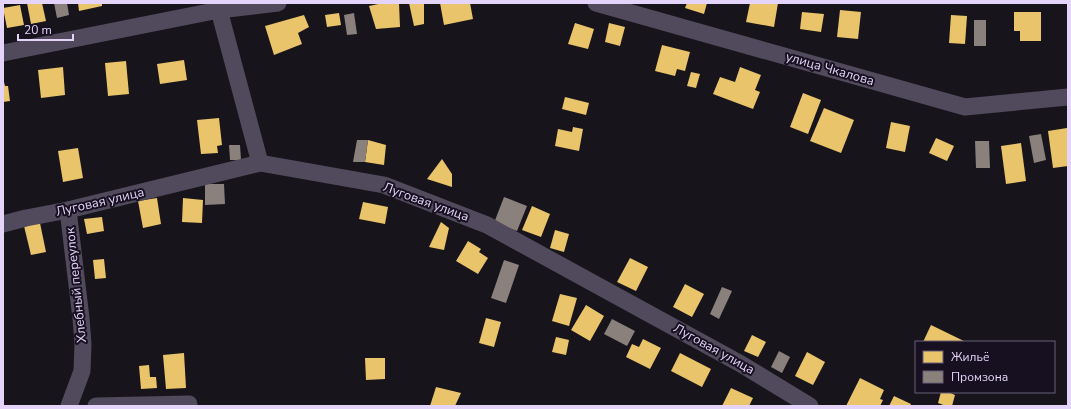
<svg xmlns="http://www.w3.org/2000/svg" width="1071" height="409" font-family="'Nunito Sans',sans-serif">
	<rect width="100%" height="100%" fill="#18141c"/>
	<!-- homes -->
	<g fill="#e9c46a">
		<polygon points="27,3 42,3 46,21 31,24"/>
		<polygon points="78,3 102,3 102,6 79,11"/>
		<polygon points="383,3 399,3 400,27 376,29 369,6"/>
		<polygon points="409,3 424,3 424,24 414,26"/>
		<polygon points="440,3 470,3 473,19 444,25"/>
		<polygon points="687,3 707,3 704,14 685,8"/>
		<polygon points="750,3 778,3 774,27 746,22"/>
		<polygon points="20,5 24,25 7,28 3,8"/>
		<polygon points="840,10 861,12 858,39 837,37"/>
		<polygon points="802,12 824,14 821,32 800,29"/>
		<polygon points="1014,12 1041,12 1041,41 1020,41 1020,31 1014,31"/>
		<polygon points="339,13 341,25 327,27 325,15"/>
		<polygon points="304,15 309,27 298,33 302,44 274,55 265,26"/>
		<polygon points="951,15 967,16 965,44 949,43"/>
		<polygon points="575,23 594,29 588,49 568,44"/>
		<polygon points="609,23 625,27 620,46 605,42"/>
		<polygon points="662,45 690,52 685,71 677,69 675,76 655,71"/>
		<polygon points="184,60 187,80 160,84 157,64"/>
		<polygon points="126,61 129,94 108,96 105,63"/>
		<polygon points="63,67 65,95 41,98 38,70"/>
		<polygon points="740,67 761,75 755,90 760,92 753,109 713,94 720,77 735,82"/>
		<polygon points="691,72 700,74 696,88 687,86"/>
		<polygon points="3,82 4,82 5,86 8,86 10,101 3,102"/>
		<polygon points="803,93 821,100 808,134 790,127"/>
		<polygon points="565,97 589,103 586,115 562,109"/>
		<polygon points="824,108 854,120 841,153 810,141"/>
		<polygon points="219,118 222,145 217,146 218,153 201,154 197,120"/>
		<polygon points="891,122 910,126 905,152 886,148"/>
		<polygon points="573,127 583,129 579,151 555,146 558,129 572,132"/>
		<polygon points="1067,128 1068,135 1068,166 1053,168 1048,131"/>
		<polygon points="936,138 954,146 947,161 929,153"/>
		<polygon points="368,140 386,145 384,165 365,162"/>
		<polygon points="1021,143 1026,181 1006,184 1001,146"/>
		<polygon points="78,148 83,178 63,182 58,151"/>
		<polygon points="442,159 452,174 452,187 427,179"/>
		<polygon points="157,198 161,224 143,228 138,201"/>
		<polygon points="183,198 203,200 202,223 182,222"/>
		<polygon points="363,202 388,207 385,224 359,219"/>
		<polygon points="532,206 550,214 541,237 522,230"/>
		<polygon points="102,217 104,231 87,234 84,219"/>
		<polygon points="441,222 449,228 444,250 429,247"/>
		<polygon points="40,223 46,252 31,255 24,226"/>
		<polygon points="555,230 569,234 564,252 550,248"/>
		<polygon points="468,241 481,249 479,252 488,258 478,274 456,261"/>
		<polygon points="630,258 648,267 636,291 617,282"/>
		<polygon points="104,259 106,278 95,279 93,260"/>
		<polygon points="685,284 704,294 692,317 673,307"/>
		<polygon points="560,294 577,298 569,326 552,321"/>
		<polygon points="586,305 604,316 590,341 571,330"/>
		<polygon points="486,318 501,322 494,347 479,343"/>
		<polygon points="931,325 966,342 923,342"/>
		<polygon points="752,335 766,342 758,357 744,351"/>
		<polygon points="556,337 569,340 566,355 552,352"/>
		<polygon points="643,339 661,348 650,369 626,357 632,344 639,347"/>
		<polygon points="807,352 825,362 813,385 795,376"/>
		<polygon points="184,353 186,388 166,389 163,355"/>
		<polygon points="680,353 711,369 702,387 671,371"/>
		<polygon points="365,358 385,358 385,379 366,380"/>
		<polygon points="149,365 150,377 156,377 157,388 141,389 139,366"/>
		<polygon points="860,378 884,390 880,399 883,400 880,406 846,406"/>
		<polygon points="436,387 461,393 455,406 430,406"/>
		<polygon points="731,388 753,398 749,406 722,406"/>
		<polygon points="941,392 948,392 955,395 952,406 946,406 938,403"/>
		<polygon points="894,396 911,404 910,406 889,406"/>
	</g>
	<!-- industry -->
	<g fill="#8a817c">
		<polygon points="54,3 67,3 69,15 57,18"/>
		<polygon points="354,13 357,34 347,35 344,15"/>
		<rect x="974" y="20" width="12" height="26"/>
		<polygon points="1041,134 1046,160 1034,163 1029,136"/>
		<polygon points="357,140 368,140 365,162 353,162"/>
		<polygon points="975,141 989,141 990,168 976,168"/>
		<polygon points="229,145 240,145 241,160 230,160"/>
		<polygon points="205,184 224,184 225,204 205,205"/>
		<polygon points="504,197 527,206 517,231 494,223"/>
		<polygon points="504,260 519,265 506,303 491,298"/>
		<polygon points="722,287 732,291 719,319 710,314"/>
		<polygon points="612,319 635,331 627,346 604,334"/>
		<polygon points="779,351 790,357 782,373 771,367"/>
	</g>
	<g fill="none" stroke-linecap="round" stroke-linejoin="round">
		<!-- street -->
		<g stroke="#504a5c" stroke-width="17">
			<polyline points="596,3 965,107 1068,97"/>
			<polyline points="219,10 260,163"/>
			<polyline points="3,53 219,10 278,3"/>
			<polyline points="68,210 81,318 83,344 82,371 69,406"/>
			<polyline points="3,224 26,218 68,210 260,163 384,185 487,225 741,364 810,406"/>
			<polyline points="96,406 189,404"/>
		</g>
	</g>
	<g text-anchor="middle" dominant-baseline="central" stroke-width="4" stroke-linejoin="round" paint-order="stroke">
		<!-- street labels -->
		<g font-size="13" fill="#e4d4f9" stroke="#171020">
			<text transform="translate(830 69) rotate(16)">улица Чкалова</text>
			<text transform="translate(100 202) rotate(-13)">Луговая улица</text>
			<text transform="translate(426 202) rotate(20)">Луговая улица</text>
			<text transform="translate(76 285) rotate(-96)">Хлебный переулок</text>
			<text transform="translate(714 349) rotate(29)">Луговая улица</text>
		</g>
	</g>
	<!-- border -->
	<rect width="1071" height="409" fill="none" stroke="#e4d4f9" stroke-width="8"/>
	<!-- legend -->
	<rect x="915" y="341" width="140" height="52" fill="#171020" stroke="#695e77"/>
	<rect x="923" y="351" width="20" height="12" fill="#e9c46a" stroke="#695e77"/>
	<text x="951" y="361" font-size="12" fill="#e4d4f9">Жильё</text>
	<rect x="923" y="371" width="20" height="12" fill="#8a817c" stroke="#695e77"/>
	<text x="951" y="381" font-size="12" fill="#e4d4f9">Промзона</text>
	<!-- scale -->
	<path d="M18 34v6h55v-6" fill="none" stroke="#e4d4f9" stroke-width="2"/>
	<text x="24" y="34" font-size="12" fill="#e4d4f9" stroke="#171020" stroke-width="3" paint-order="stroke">20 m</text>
</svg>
